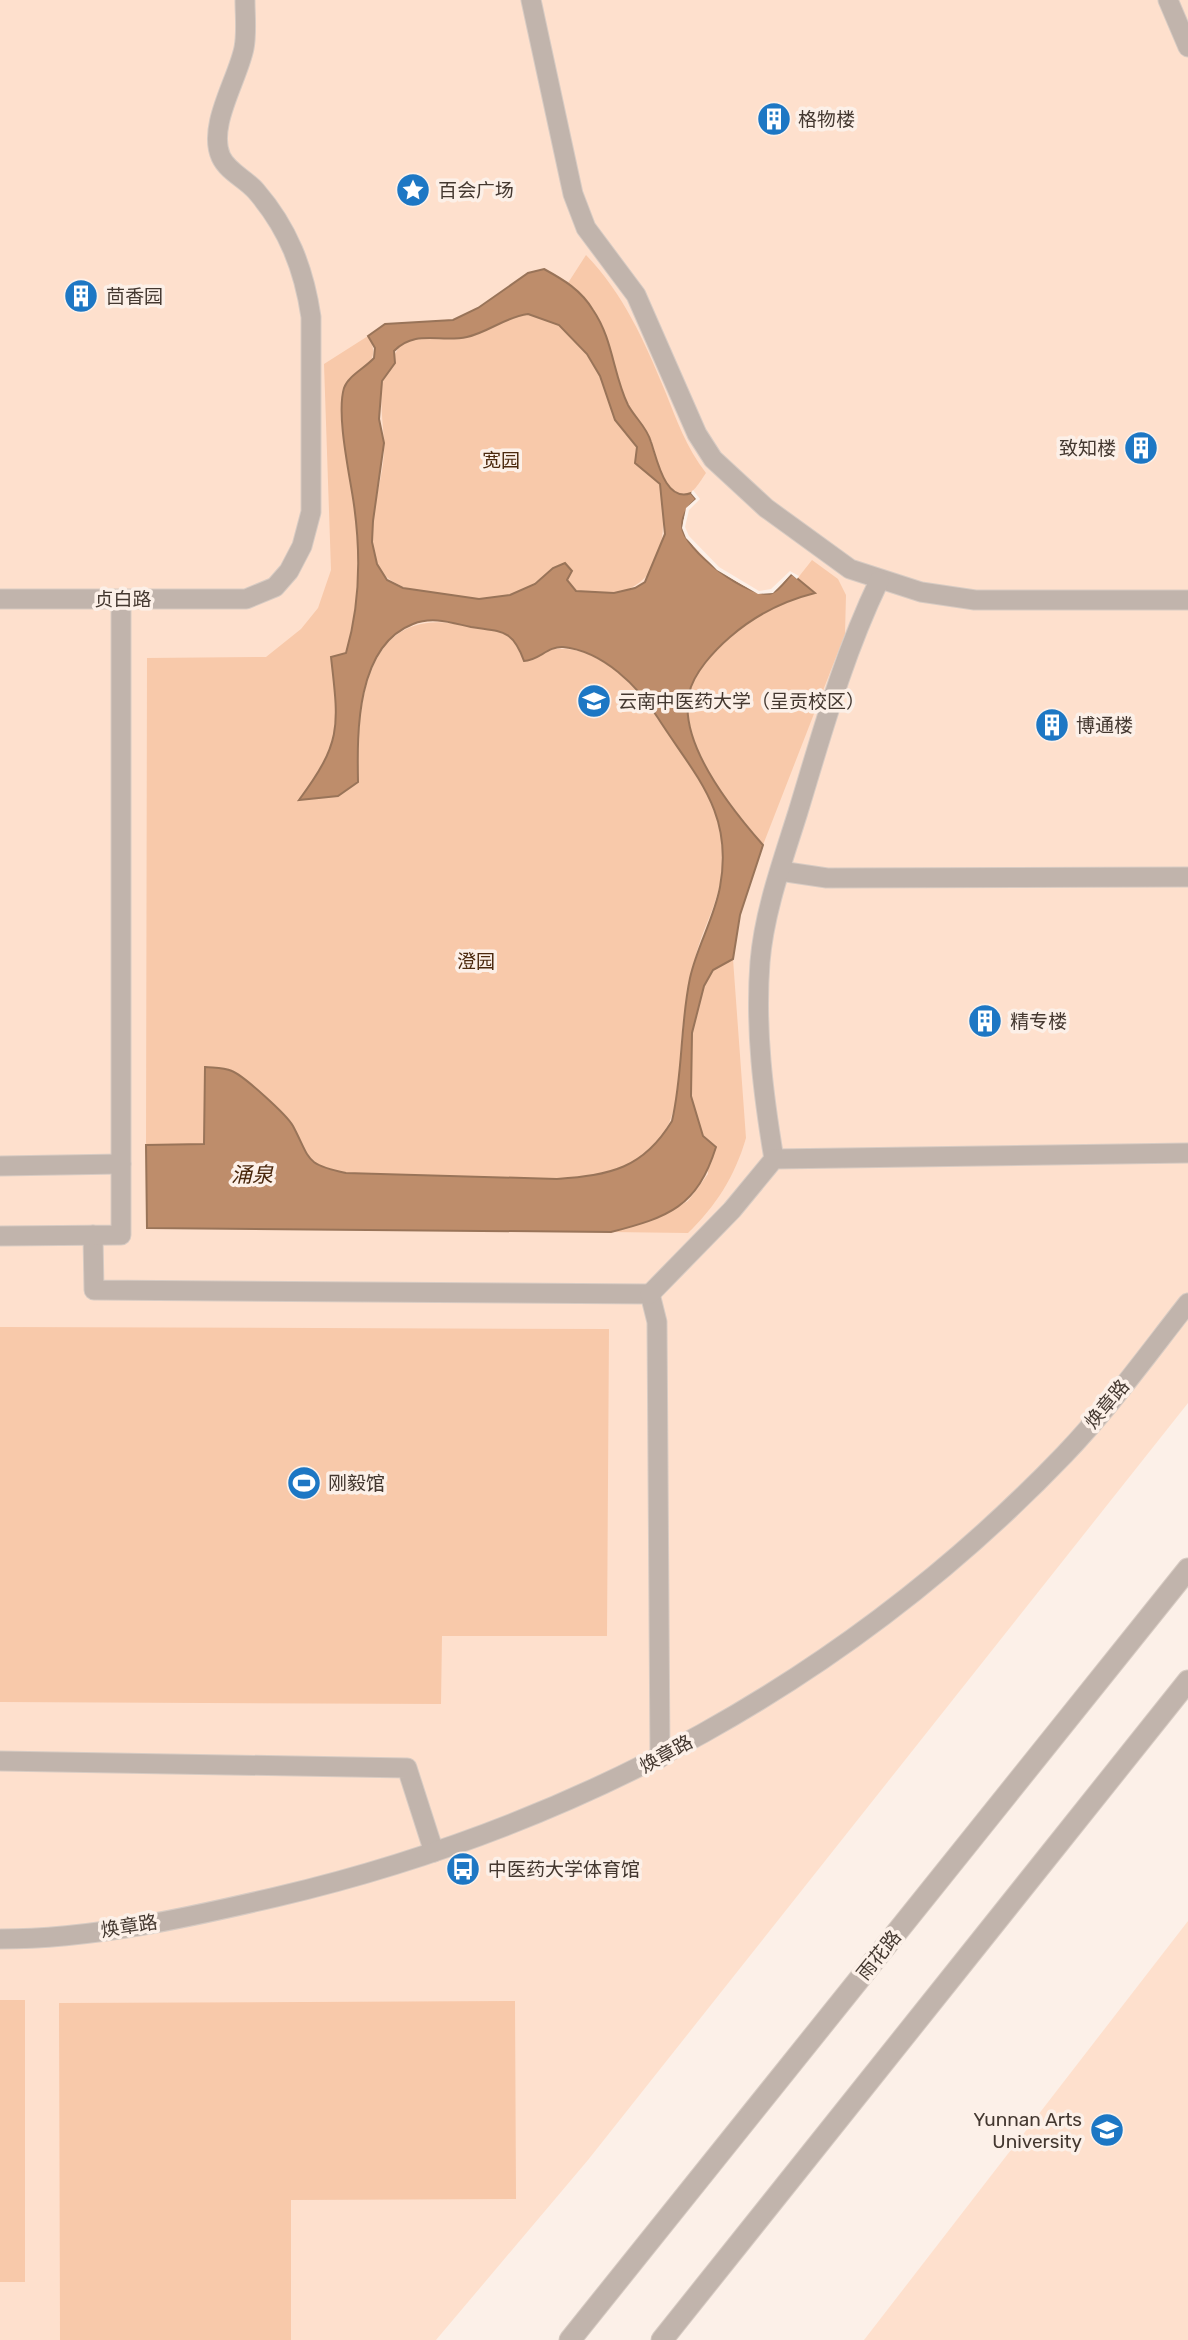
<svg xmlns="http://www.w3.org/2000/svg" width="1188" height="2340" font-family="Rubik,'Noto Sans SC',sans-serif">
	<rect width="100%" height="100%" fill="#fcf0e8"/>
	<!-- built -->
	<g fill="#fee0cd">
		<polygon points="0,0 1188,0 1188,1403 588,2160 436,2340 0,2340"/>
		<polygon points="1188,1921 1188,2340 864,2340"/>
	</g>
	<!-- green -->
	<g fill="#f8c9aa">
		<path d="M 586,255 C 623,293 645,342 665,391 C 677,421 686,447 706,473 C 699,483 689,503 674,493 C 662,485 656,453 651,440 C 645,426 633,417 628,404 C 610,362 589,323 568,283 Z"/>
		<path d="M 528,314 L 559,325 L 587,354 L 600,376 L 615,420 L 638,448 L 635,463 L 660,484 C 668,527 665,591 608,593 C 599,593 584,595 576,590 C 568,586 560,574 553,568 C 540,580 526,591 508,596 C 477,603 390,599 377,564 C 362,524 386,482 384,442 C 383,423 380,405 382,385 C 382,380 398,346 402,343 C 418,330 445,340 464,338 C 487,334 505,317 528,314 Z"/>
		<path d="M 368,336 C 388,369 344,372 342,403 C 341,437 349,471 354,504 C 361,555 360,605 346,654 L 331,657 C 339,727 342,742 300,800 L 358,782 C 357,706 363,601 467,626 C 495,632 504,624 521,652 C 545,650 565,645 588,654 C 628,672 648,705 672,739 C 689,763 708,787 718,815 C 722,826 722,841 723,852 C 724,882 714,906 703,933 C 694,956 689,986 685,1010 C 675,1062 690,1133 634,1162 C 588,1186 533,1178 483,1177 C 437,1175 392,1174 346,1173 C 304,1164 310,1160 293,1126 C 287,1115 244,1076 232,1071 C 223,1067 214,1068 205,1068 L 205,1144 L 146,1145 L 147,658 L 266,657 L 301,629 L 318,608 L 331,570 L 324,364 Z"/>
		<path d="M 812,560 L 838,579 L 846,595 L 845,634 L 763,845 C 732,810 679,744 689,694 C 693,674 714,651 729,638 C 754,616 782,601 814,593 L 797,579 Z"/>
		<path d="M 733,959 L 746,1138 C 735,1176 716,1206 688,1233 L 611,1232 L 651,1221 L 688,1201 L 708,1174 L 703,1136 L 691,1096 L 692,1033 L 704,986 L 713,970 Z"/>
		<polygon points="0,1327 609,1329 607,1636 442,1636 441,1704 0,1702"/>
		<rect x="0" y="2000" width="25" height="282"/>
		<polygon points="515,2001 516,2199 291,2200 291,2340 60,2340 59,2003"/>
	</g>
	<!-- water -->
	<path fill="#be8d6b" stroke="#997459" stroke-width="2" fill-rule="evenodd" d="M 544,269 C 564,280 581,290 593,310 C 613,339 613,374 628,405 C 635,418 647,427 651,442 C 657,459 665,503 691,493 L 696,499 C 688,506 682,514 682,526 C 682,549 751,601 772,593 C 780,590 786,580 792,574 L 815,593 C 783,601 754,616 730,637 C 715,650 693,673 689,694 C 678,743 733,811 763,845 L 740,915 L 733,959 L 713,970 L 704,986 L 692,1033 L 691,1096 L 703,1136 L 716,1147 C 697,1207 669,1217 611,1232 L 147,1228 L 146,1145 L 204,1144 L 205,1067 C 214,1068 223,1067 232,1071 C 244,1076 287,1115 293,1126 C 311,1160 304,1164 346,1173 L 557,1179 C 610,1175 643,1169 672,1121 C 683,1074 680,1025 690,978 C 697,946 714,919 720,887 C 734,812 695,776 658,718 C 638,686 603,651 563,647 C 548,646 538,661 524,661 C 512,628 501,632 471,627 C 452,623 433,616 413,624 C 356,646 357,732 358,782 L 338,796 L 299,800 C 342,742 339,727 331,657 L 346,653 C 360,605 361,555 354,505 C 350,476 336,415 344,388 C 348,376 365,368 374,358 L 375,348 L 368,336 L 385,324 L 453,320 L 478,308 L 528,273 ZM 528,314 L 559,325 L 587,354 L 600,376 L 615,420 L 637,447 L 635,463 L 660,484 L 665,534 L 645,582 L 635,588 L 614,593 L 576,591 L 567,580 L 572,571 L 565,563 L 553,568 L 535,584 L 510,595 L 479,599 L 403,588 L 387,580 L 377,564 L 372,542 L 373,521 L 384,443 L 379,419 L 382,381 L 395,363 L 394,351 C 416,329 440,343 467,337 C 489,332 505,317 528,314 Z"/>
	<!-- pier -->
	<polygon fill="#fcf0e8" points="693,490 700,499 689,510 685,527 689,536 719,567 759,591 771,589 790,571 799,576 797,579 791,574 773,593 758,594 717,570 686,538 682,528 686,508 696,499 691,493"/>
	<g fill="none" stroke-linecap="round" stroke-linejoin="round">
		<!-- service casing -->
		<g stroke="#d7cbc3" stroke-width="21">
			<g id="service">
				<polyline points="531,0 573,194 586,228 636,295 697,434 713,459 766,508 850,569 921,592 975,600 1188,600"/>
				<polyline points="1168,0 1188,47"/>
				<path d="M 0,599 L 246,599 L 275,587 L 289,571 L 302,546 L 311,512 L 311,317 C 304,269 288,228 256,191 C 246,179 228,172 221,157 C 207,126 238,79 244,48 C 247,33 245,16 245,0"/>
				<polyline points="780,871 827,878 1188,877"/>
				<path d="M 774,1159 C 763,1093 755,1029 760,962 C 764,912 783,860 798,812 C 822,733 843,656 879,581"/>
				<polyline points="0,1166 121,1164"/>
				<polyline points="93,1235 94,1290 650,1294 657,1322 660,1758"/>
				<polyline points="0,1236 121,1235 121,599"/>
				<polyline points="650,1294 732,1210 774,1159 1188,1153"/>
				<polyline points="0,1761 407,1768 434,1852"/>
				<path d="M 0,1939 C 93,1939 186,1918 276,1897 C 578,1826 849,1679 1064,1455 C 1109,1408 1148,1354 1188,1303"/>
			</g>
		</g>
		<!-- tertiary casing -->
		<g stroke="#d7cbc3" stroke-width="23">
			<g id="tertiary">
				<polyline points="570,2340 1188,1569"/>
				<polyline points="662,2340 1188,1681"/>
			</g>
		</g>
		<!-- service -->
		<use href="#service" stroke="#c1b4ac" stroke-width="19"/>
		<!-- tertiary -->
		<use href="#tertiary" stroke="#c1b4ac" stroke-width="21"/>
	</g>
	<!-- icons -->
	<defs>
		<g id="building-disc" transform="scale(1.75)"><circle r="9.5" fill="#1d77c4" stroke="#fcf0e8"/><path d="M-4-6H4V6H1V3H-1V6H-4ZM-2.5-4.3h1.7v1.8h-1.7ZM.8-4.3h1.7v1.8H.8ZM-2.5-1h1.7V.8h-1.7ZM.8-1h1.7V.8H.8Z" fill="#fff"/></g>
		<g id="sight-disc" transform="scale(1.75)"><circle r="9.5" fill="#1d77c4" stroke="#fcf0e8"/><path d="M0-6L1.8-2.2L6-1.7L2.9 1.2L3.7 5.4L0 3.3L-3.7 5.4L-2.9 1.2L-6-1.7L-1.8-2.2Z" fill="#fff"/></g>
		<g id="university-disc" transform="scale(1.75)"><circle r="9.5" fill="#1d77c4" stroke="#fcf0e8"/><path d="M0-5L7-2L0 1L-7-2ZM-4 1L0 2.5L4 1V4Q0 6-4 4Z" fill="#fff"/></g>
		<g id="stadium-disc" transform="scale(1.75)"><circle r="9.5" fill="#1d77c4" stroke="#fcf0e8"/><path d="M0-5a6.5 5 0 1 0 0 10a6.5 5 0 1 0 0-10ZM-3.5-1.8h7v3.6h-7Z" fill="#fff"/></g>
		<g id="bus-disc" transform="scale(1.75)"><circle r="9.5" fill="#1d77c4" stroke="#fcf0e8"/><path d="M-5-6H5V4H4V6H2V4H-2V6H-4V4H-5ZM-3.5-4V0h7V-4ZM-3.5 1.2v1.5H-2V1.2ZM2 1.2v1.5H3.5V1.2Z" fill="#fff"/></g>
	</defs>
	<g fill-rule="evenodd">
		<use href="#building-disc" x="774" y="119"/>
		<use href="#sight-disc" x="413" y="190"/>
		<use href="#building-disc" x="81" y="296"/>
		<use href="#building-disc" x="1141" y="448"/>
		<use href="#university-disc" x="594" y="701"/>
		<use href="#building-disc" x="1052" y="725"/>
		<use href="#building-disc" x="985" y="1021"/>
		<use href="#stadium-disc" x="304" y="1483"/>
		<use href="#bus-disc" x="463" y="1869"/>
		<use href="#university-disc" x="1107" y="2130"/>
	</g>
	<g text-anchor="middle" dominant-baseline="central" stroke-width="7" stroke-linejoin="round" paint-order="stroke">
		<!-- poi labels -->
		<g font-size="19" fill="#443830" stroke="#fcf0e8" text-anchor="start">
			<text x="798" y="119">格物楼</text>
			<text x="438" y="190">百会广场</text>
			<text x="106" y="296">茴香园</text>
			<text x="1116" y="448" text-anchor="end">致知楼</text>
			<text x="618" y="701">云南中医药大学（呈贡校区）</text>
			<text x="1076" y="725">博通楼</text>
			<text x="1010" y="1021">精专楼</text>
			<text x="328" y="1483">刚毅馆</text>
			<text x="488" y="1869">中医药大学体育馆</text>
			<text x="1082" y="2119" text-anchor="end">Yunnan Arts<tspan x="1082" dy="22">University</tspan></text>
		</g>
		<!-- park labels -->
		<g font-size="19" fill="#4b290e" stroke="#fcf0e8">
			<text x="501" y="460">宽园</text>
			<text x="476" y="961">澄园</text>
		</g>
		<!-- street labels -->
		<g font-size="19" fill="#443830" stroke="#fcf0e8">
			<text x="123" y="599">贞白路</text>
			<text transform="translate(1107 1404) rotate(-50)">焕章路</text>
			<text transform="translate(666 1754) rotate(-29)">焕章路</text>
			<text transform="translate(129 1926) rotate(-9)">焕章路</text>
			<text transform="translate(879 1955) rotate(-51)">雨花路</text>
		</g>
		<!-- water labels -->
		<g font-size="21" font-style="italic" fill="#49270c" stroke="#fcf0e8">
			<text x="252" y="1174">涌泉</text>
		</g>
	</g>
</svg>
